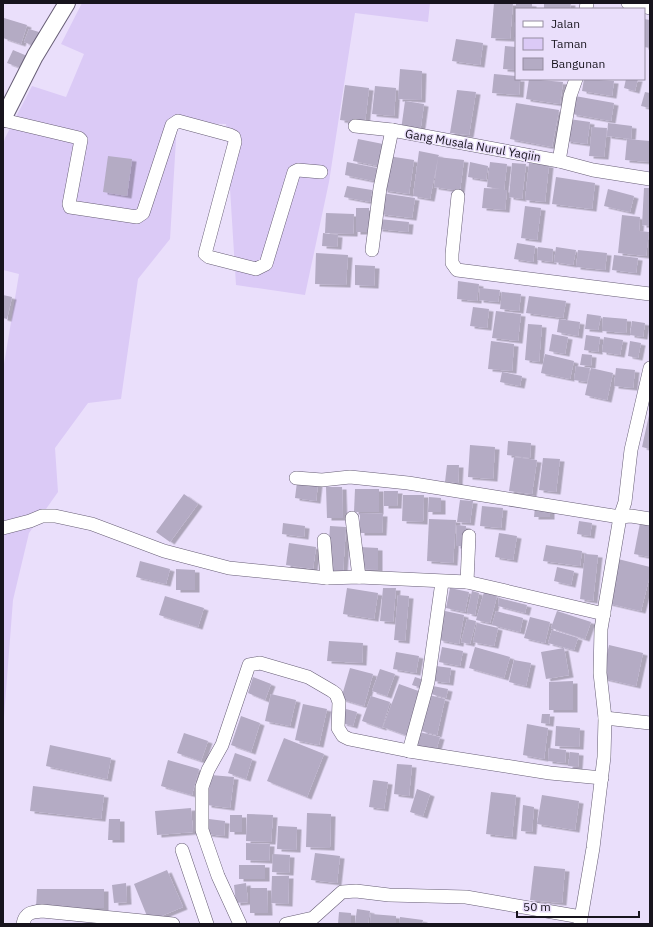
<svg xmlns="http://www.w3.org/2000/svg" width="653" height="927" font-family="'IBM Plex Sans',sans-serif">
	<defs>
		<filter id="shadow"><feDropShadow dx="4.5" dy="2.5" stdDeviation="0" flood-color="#0004"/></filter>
	</defs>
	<rect width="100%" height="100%" fill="#eadffb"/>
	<!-- green -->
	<polygon fill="#dbcaf6" points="82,3 430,3 428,22 355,13 329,182 305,295 236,285 226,124 177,123 170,239 138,279 121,399 88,403 55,448 58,492 29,533 13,600 3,730 3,370 19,274 3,270 3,145 5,138 32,86 66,97 84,54 61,44"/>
	<!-- building -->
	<g fill="#b4abc4" filter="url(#shadow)">
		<polygon points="494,3 513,3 510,39 491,38"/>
		<polygon points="516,3 532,4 532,9 516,9"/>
		<polygon points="544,3 571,3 570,9 544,9"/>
		<polygon points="4,18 27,25 21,44 3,38"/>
		<polygon points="644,19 650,20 650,48 644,47"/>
		<polygon points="515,22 516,22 516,37 514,37"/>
		<polygon points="29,29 39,32 34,46 24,42"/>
		<polygon points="456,39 483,43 480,65 452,61"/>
		<polygon points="505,46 516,47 516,70 503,69"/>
		<polygon points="13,50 27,56 21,68 7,63"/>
		<polygon points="400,69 422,71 421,100 398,99"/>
		<polygon points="494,74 516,76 516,79 520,79 519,95 492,93"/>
		<polygon points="529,79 563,82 560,104 526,99"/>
		<polygon points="584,79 614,81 612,96 582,91"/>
		<polygon points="626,79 638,79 635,91 624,88"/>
		<polygon points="345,85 369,88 365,123 340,120"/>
		<polygon points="375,86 396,88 394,116 372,114"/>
		<polygon points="457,90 476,92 469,135 450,133"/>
		<polygon points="645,92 650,93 650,108 641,106"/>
		<polygon points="575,96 614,103 611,121 572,114"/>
		<polygon points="405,101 424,104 420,133 401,130"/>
		<polygon points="516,103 559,110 552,147 510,139"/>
		<polygon points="569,119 590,122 587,144 566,141"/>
		<polygon points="608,123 632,126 631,139 607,136"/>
		<polygon points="592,127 607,128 604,157 589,156"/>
		<polygon points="358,139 383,144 378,166 353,161"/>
		<polygon points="627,139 650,141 650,162 625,160"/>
		<polygon points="419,151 439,155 438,157 464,160 460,191 434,187 438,158 430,199 413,196"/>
		<polygon points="108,156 132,159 127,196 103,192"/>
		<polygon points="388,156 414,160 409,194 383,190"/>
		<polygon points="347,162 377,168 374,181 345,175"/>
		<polygon points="470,162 488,166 486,180 468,177"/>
		<polygon points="490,162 507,164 504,190 507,190 505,210 482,208 484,188 501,189 487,187"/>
		<polygon points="512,163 526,164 522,199 509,197"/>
		<polygon points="529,163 549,165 545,202 525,200"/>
		<polygon points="556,177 595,183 592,209 552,204"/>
		<polygon points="347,186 372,190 370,202 344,197"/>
		<polygon points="644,188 650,188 650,226 642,225"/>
		<polygon points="608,189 634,196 630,212 604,206"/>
		<polygon points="382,193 415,198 412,218 380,214"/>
		<polygon points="525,206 541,208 537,240 521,238"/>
		<rect x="356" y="208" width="13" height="24"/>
		<polygon points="326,213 354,214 353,234 325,233"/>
		<polygon points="622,215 640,217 639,231 649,232 646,256 618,253"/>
		<polygon points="379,219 409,222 408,232 378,229"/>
		<polygon points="323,233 338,235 337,247 322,246"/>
		<polygon points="517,243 535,246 533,262 514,259"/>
		<polygon points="538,247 553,249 552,262 537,260"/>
		<polygon points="556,247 576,250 573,265 554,262"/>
		<polygon points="578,250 607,253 605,270 576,267"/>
		<polygon points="316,253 348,255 346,285 315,284"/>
		<polygon points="614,255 638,258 636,273 612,270"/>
		<polygon points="355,265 375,266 374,286 355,285"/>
		<polygon points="458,281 479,284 477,301 457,299"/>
		<polygon points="480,288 500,290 498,302 479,300"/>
		<polygon points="502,292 521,294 519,311 500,309"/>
		<polygon points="3,295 12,297 7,319 3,318"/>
		<polygon points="529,296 566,301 563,318 526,313"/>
		<polygon points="473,307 489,309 487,328 470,326"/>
		<polygon points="496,311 521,314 518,341 492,338"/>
		<polygon points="587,314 601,316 598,330 585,329"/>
		<polygon points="603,317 627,319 626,333 602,331"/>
		<polygon points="559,319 580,322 578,336 557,332"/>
		<polygon points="632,321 645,323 643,337 630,335"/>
		<polygon points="528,324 542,325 539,362 525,360"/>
		<polygon points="552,334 568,337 565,354 549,351"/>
		<polygon points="586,335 600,337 598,352 584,350"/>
		<polygon points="604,337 623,340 620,355 602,352"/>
		<polygon points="491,341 514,344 512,371 488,369"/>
		<polygon points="630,341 641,343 638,358 628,356"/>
		<polygon points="545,354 574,361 570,379 541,373"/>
		<polygon points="582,354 592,355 591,366 580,365"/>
		<polygon points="576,366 590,368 587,382 574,380"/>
		<polygon points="591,368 613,373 607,400 585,395"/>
		<polygon points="616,368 635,370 633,388 614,386"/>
		<polygon points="502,372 522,376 520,386 500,382"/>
		<polygon points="649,415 650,415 650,449 642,447"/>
		<polygon points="508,441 531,443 530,458 507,455"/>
		<polygon points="470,445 495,447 493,479 468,477"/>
		<polygon points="514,457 537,460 532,494 509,491"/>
		<polygon points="543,458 560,459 556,492 539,490"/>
		<polygon points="447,465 459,465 458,483 445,482"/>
		<polygon points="297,482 318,484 316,501 295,498"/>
		<polygon points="326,487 342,487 343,518 327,518"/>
		<polygon points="355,489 379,489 379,512 354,512"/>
		<polygon points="384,491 398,491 397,506 384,506"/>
		<polygon points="184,494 198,504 170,542 156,532"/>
		<polygon points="403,495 424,495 423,522 402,521"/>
		<polygon points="429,497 441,498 441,512 428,512"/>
		<polygon points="460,500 473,501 470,523 457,522"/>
		<polygon points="482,506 503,508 501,528 480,526"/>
		<polygon points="535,507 550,508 550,517 534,517"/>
		<polygon points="360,513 383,514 382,533 360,533"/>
		<polygon points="429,519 456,520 453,563 427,561"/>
		<polygon points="579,521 592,523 590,536 577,534"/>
		<polygon points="283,523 305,526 304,537 282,534"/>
		<polygon points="640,523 650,525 650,557 634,554"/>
		<polygon points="457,525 466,526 465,546 456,546"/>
		<polygon points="330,526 346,527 343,572 327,571"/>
		<polygon points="499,533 517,536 513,560 495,557"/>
		<polygon points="289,543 316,547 313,569 286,565"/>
		<polygon points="546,545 582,551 580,566 543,561"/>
		<polygon points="360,547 378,548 378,570 360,569"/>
		<polygon points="585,554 598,555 593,601 580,599"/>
		<polygon points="618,559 650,567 650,575 641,611 607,603"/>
		<polygon points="140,561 170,569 166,584 136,577"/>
		<polygon points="557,567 574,571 571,585 554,581"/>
		<polygon points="176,569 195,570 195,590 176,590"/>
		<polygon points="347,588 378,593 374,619 343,614"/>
		<polygon points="383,588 396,588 393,622 380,621"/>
		<polygon points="450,588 469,592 465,612 446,608"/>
		<polygon points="472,591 479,593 475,615 467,613"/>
		<polygon points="484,592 497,596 490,623 476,620"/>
		<polygon points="398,595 409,596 405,641 394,640"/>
		<polygon points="165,596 204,608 198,627 159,615"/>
		<polygon points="499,598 527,605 525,613 498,606"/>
		<polygon points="445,611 464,615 459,644 439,640"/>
		<polygon points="496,611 523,618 520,632 492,625"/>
		<polygon points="557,611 591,622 585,639 551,628"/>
		<polygon points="530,617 550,622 545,643 524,638"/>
		<polygon points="467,619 476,621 470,644 461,642"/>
		<polygon points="477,623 498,628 494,646 473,642"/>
		<polygon points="552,630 578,638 574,650 548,643"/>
		<polygon points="329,641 363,643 362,663 327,661"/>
		<polygon points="609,645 643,653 636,686 602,678"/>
		<polygon points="442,647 463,651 460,666 439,662"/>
		<polygon points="475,647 510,657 504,678 469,668"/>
		<polygon points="564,648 569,675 546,679 541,652"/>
		<polygon points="396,652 419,656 416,673 393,669"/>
		<polygon points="514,660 531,663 526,686 509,682"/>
		<polygon points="436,666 451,668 449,683 433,681"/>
		<polygon points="350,668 373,674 364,706 341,699"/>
		<polygon points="380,669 395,674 387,696 372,691"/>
		<polygon points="253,677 271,684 265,700 248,693"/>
		<polygon points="415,677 424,680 422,688 412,685"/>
		<polygon points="573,681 573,710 549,710 549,682"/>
		<polygon points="399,684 424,693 408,736 383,727"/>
		<polygon points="433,686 448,689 446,698 431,694"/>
		<polygon points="271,694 296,700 290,726 265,721"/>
		<polygon points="429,695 445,699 437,735 421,731"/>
		<polygon points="371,696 390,702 382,728 362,721"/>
		<polygon points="303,704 327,709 319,745 295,740"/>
		<polygon points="346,709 357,712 353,726 342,723"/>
		<polygon points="542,714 550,714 549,724 541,723"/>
		<polygon points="241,716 260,723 251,752 231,745"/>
		<polygon points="527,724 548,728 544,759 523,755"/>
		<polygon points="556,726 580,728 579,747 555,746"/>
		<polygon points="419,732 440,737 436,751 416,745"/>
		<polygon points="184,733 208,741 201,761 177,753"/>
		<polygon points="284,738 324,754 307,797 267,781"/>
		<polygon points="50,745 111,758 107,779 46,766"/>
		<polygon points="549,748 566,750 565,763 548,761"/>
		<polygon points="570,752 579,753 578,767 568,766"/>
		<polygon points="235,753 252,759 246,779 228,773"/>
		<polygon points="168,760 199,769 192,795 161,786"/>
		<polygon points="397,764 412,765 409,796 394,794"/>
		<polygon points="211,775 234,777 230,808 207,805"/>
		<polygon points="373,780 388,782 384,809 369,807"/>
		<polygon points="33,786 104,795 101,819 30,811"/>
		<polygon points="417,789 430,794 423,816 410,812"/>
		<polygon points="491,792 516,795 512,837 486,834"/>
		<polygon points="542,795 579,801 575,830 537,824"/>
		<polygon points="523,805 534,807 532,832 521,831"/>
		<polygon points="191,808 193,832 157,835 155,811"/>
		<polygon points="307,813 331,814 330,848 306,847"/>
		<polygon points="247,814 273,815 271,842 246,841"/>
		<rect x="230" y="815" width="12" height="17"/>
		<polygon points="109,819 120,819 120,840 108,840"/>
		<polygon points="209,819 225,821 224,836 207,834"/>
		<polygon points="278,826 297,827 296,850 277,849"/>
		<polygon points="246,843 270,844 269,861 246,860"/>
		<polygon points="315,853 340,856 337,883 311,880"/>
		<polygon points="273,854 290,855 289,873 272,872"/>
		<rect x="239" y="865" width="26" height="14"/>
		<polygon points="534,866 565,869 562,903 530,900"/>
		<polygon points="167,870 183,907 149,921 134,884"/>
		<polygon points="272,876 289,876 288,904 271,903"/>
		<polygon points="126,883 127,902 114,903 112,885"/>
		<polygon points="246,883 248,902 236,903 234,885"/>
		<polygon points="250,888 267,888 268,913 250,913"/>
		<polygon points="37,889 104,889 104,908 36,908"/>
		<polygon points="357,909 370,911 368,924 355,924"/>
		<polygon points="339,912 351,913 351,924 338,924"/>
		<polygon points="371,914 396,916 396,924 370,924"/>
		<polygon points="400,917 423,920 422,924 399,924"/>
	</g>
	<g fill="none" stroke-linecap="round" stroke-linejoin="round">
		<!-- minor casing -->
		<g stroke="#675e75" stroke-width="14">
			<g id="minor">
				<polyline points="628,3 650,8"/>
				<polyline points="586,9 587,3"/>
				<polyline points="3,120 79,138 81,140 69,204 70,207 137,217 143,213 172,125 178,121 230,135 234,137 235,142 205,254 209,257 256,269 266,264 294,172 298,170 321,172"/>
				<polyline points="355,126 392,130"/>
				<polyline points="559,161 570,96 576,79"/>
				<polyline points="458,196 452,254 452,263 457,270 650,294"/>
				<polyline points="372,250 380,188 392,130 559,161 593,170 650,179"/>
				<polyline points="296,478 322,480 350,477 408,483 620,517 631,516 650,519"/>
				<polyline points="352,518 359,577"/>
				<polyline points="3,528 30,521 42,516 55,516 92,524 164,551 229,568 327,578 359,577 467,582 604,614"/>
				<polyline points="324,540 327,578"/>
				<polyline points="467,582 469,536"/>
				<polyline points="605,718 650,723"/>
				<polyline points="409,751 428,682 442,582"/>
				<polyline points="182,850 207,924"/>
				<path d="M 23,924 C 25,913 31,912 42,911 L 173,924"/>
				<polyline points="240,924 218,876 202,830 202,787 208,770 222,745 249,665 260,663 308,677 332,691 336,694 339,702 338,728 343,736 349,739 409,751 550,773 602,778"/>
				<polyline points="286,924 313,918 342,892 356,891 389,895 466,897 581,917"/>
				<polyline points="580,924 593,848 604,757 605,718 600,673 601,629 620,517 625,502 631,450 650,368"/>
			</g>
		</g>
		<!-- tertiary casing -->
		<g stroke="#675e75" stroke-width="18">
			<polyline id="tertiary" points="3,119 35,56 67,3"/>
		</g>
		<!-- minor -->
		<use href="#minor" stroke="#fff" stroke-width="13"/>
		<!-- tertiary -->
		<use href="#tertiary" stroke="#fff" stroke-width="16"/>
	</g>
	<g text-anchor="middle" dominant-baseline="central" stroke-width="3" stroke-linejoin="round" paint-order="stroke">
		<!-- street labels -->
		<g font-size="12" fill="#17141d" stroke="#eadffb">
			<text transform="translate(473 145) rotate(10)">Gang Musala Nurul Yaqiin</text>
		</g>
	</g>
	<!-- border -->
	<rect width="653" height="927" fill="none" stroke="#17141d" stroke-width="8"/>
	<!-- legend -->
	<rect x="515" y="8" width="130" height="72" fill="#eadffb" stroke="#968ea2"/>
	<rect x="523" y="21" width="20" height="6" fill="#ffffff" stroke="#968ea2"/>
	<text x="551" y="28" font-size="12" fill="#17141d">Jalan</text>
	<rect x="523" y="38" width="20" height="12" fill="#dbcaf6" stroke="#968ea2"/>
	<text x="551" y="48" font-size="12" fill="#17141d">Taman</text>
	<rect x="523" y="58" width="20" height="12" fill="#b4abc4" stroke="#968ea2"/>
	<text x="551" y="68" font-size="12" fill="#17141d">Bangunan</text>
	<!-- scale -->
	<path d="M517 911v6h122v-6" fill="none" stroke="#17141d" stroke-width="2"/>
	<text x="523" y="911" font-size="12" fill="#17141d" stroke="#eadffb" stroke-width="3" paint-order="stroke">50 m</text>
</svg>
